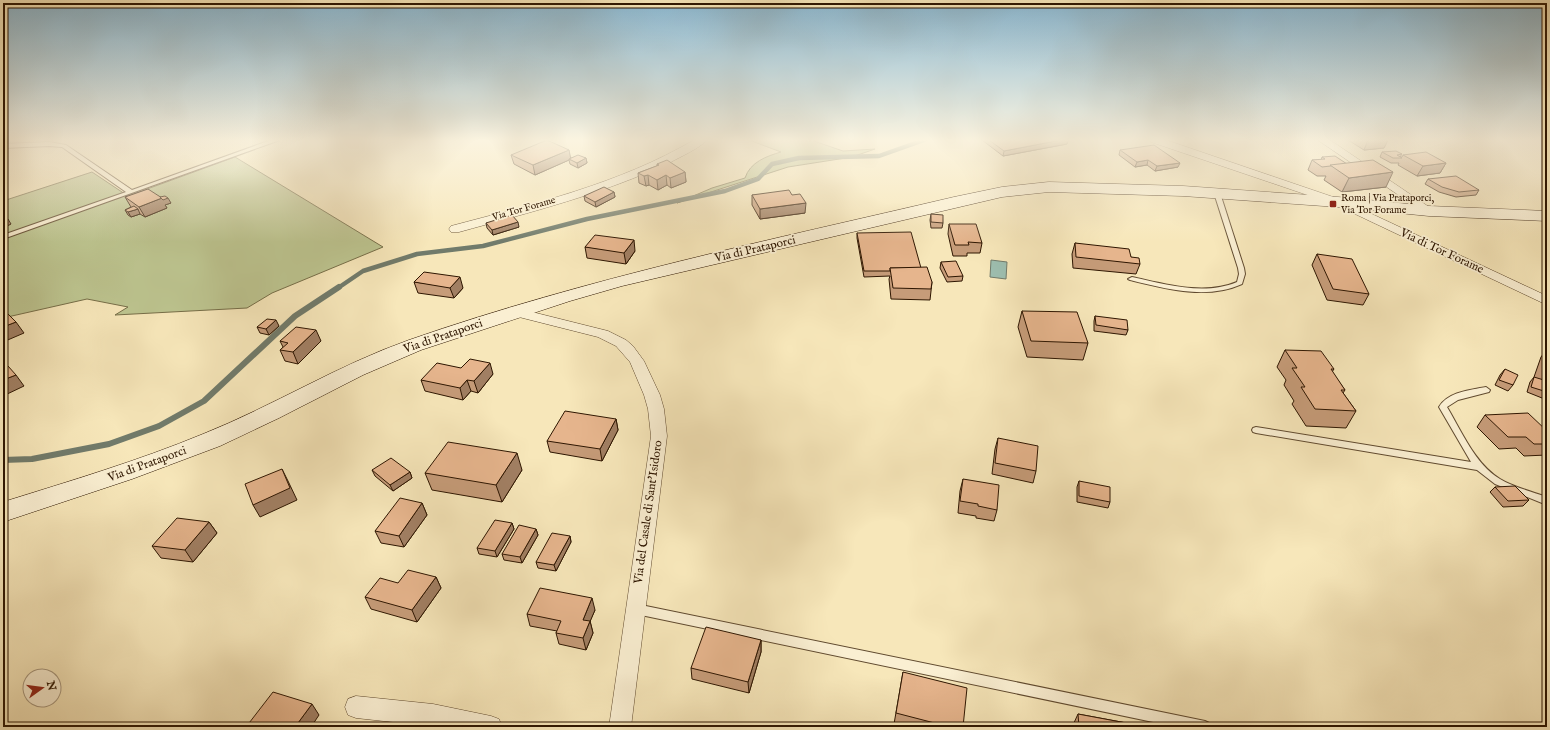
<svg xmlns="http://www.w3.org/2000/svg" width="1550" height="730" font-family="'IM FELL English',serif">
	<rect width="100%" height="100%" fill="#f7e7ba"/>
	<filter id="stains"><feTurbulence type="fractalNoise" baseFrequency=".005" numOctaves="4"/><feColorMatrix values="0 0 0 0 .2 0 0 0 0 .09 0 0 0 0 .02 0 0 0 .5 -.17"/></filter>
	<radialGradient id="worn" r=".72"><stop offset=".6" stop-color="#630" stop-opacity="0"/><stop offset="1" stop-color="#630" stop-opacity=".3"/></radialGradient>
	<!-- green -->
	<g fill="#bdc590" stroke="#766e48">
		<path d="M 749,140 L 811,140 L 843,151 L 875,149 L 852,157 L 788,167 L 677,203 L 712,188 L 745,178 C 750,162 767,156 781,152 Z"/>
		<polygon points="235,157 383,247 272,293 247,308 115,315 128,307 87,299 3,318 3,228 11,224 3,221 3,201 92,172 128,196"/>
	</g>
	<!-- water -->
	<polygon fill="#9dbfb1" stroke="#717b6b" points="991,260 1007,262 1006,279 990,277"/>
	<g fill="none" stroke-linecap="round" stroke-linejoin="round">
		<!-- stream-far1 -->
		<polyline stroke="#717b6b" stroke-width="4.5" points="338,288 363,271 417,254 483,246 587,219 725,191 758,179 772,164 799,158 879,156 924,140"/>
		<!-- stream -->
		<polyline stroke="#717b6b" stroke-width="6" points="3,460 32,459 109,444 159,426 204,401 295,316 339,287"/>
		<!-- lane casing -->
		<g stroke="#604a2f" stroke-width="2">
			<g id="lane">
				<polygon points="271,140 280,140 3,239 3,235 126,192 62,147 49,146 3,148 3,144 49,142 66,145 132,190"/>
				<path d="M 1217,191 L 1220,193 L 1244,268 L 1245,274 L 1242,284 C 1207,300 1166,289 1130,280 L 1128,279 L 1132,277 C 1165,284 1204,296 1237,282 L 1239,274 L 1238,268 L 1214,193 Z"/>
				<path d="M 1486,387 L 1490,390 L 1489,392 L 1458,400 L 1447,407 C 1462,432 1475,464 1500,479 C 1513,487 1533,492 1547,497 L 1547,505 L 1495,484 L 1477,470 L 1256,433 L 1253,432 L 1252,430 L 1253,428 L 1256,427 L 1471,462 L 1439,407 C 1448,392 1470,390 1486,387 Z"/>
				<polygon points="636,604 1205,721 1209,723 1211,727 1177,727 636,614 632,612 631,609 632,606"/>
			</g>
		</g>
		<!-- street casing -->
		<g stroke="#604a2f" stroke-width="1">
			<g id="street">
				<path d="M 694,140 L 707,140 C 700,148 680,157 671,162 C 603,194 531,212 459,232 L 451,232 L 449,229 L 451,226 C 534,204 619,184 694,140 Z"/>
				<polygon points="1150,140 1166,140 1342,200 1547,296 1547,305 1334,204 1151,142"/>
				<polygon points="1318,140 1330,140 1435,211 1433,213 1425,213"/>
				<polygon points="516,308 608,331 626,340 633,346 644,361 660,395 664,409 667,436 631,727 609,727 651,436 648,409 644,395 630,362 616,346 598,337 511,315 509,312 511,309"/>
				<polygon points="356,696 433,704 491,716 499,719 502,727 439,727 356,718 348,715 345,707 348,699"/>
			</g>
		</g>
		<!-- secondary casing -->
		<g stroke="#2e1601" stroke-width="1">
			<path id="secondary" d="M 1049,182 L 1183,186 L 1338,197 L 1429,206 L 1547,211 L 1547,221 L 1429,216 L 1338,207 L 1183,196 L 1049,192 L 1002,197 L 622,286 L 570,301 L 421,350 L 363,375 L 279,418 L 220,446 L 132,479 L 3,522 L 3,502 C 70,481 138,461 203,434 C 273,406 338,365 409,340 C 587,278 771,240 954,197 L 1002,187 Z"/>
		</g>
		<!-- lane -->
		<use href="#lane" fill="#faefd2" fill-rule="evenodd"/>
		<!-- street -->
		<use href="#street" fill="#faefd2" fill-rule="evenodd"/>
		<!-- secondary -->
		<use href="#secondary" fill="#faefd2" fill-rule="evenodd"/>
	</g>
	<!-- wall -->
	<g fill="#c69c79" stroke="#2e1601">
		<polygon points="982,140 1068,140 1067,144 1003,156"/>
		<polygon points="1348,140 1388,140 1384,148 1364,150"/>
		<polygon points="569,150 570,158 586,158 587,163 578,168 570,164 569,160 535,175 514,164 511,155"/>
		<polygon points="1120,150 1178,167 1155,171 1147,165 1135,167 1119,155"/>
		<polygon points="1382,152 1402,154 1400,157 1402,157 1403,155 1446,163 1440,173 1417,176 1398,165 1399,163 1391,163 1380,157"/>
		<polygon points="1322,157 1347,164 1386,187 1342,192 1324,180 1326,176 1317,176 1308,170 1312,160 1321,160"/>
		<polygon points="657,164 685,172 686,182 671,188 667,185 658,190 649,185 646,186 639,183 638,173 657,166"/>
		<polygon points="1428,179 1479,190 1476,195 1456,197 1439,192 1425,184"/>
		<polygon points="614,192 615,197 596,207 585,201 584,196"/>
		<polygon points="752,195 792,195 805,213 760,219 752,205"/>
		<polygon points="125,197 160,197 171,203 165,205 167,208 145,217 140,214 131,217 128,215 125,210 131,207"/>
		<polygon points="931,214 943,223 942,228 931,228 930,220"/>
		<polygon points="486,223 519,227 493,235 487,228"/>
		<polygon points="949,224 982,243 980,253 967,253 967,256 953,256 948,234"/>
		<polygon points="857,233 921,268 932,282 930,300 891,299 889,279 890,276 864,277 857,238"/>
		<polygon points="1075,243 1131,257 1140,264 1136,274 1073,268 1072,254"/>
		<polygon points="585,247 635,251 626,264 587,258"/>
		<polygon points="1317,254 1369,294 1363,305 1327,300 1312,265"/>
		<polygon points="941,262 963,276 962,281 947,282 940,268"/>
		<polygon points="414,282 463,288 454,298 418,293"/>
		<polygon points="1022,311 1088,343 1083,360 1027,357 1018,327"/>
		<polygon points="1095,316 1128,330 1126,335 1094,331 1094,321"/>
		<polygon points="279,326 269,335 260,333 257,327"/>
		<polygon points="280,341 321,341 298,364 285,361 280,350 283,347"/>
		<polygon points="1547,349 1547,400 1527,392 1530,382 1534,377 1541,357"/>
		<polygon points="1285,350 1334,369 1332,372 1345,390 1343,393 1356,411 1346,428 1306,426 1292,404 1294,401 1284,385 1286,380 1277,367"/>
		<polygon points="1505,369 1513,385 1508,391 1495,385 1500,375"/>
		<polygon points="493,374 478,393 471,391 463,400 425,391 421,380"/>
		<polygon points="1485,415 1547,431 1547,455 1524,456 1516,448 1499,449 1477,427"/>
		<polygon points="616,419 618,430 602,461 550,452 547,441"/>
		<polygon points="998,438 1036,471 1033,483 992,474 995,449"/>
		<polygon points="372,470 410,472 412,478 393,491 375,476"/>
		<polygon points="522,470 502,502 432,490 425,473"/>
		<polygon points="963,479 997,510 994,521 976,518 976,516 958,513 960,491"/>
		<polygon points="1079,481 1110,502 1108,508 1077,502 1077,487"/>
		<polygon points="1495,487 1529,500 1523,506 1503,507 1490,492"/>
		<polygon points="422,503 427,515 404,547 381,543 375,531"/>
		<polygon points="209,522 217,533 193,562 161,558 152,546"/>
		<polygon points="512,523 514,529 497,557 479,554 477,548"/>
		<polygon points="536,529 538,535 522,563 504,560 502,554"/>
		<polygon points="570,536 571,542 556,571 538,568 536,562"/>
		<polygon points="436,577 441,588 417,622 371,609 365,597"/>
		<polygon points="595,610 590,621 593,633 586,650 559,644 556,633 557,631 530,626 527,614"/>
		<polygon points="761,640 761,652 749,693 692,679 691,668"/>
		<polygon points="903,672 963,727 905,727 894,724"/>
		<polygon points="1078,714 1148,727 1073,727 1073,725"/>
	</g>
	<!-- shaded-wall -->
	<g fill="#a17f63" stroke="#2e1601">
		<polygon points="1061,140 1068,140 1067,144 1003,156 1004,151"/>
		<polygon points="1368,140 1388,140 1384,148 1364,150"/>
		<polygon points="569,150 571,160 569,159 569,160 535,175 533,165"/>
		<polygon points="586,158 587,163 578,168 577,163"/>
		<polygon points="1148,160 1147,165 1135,167 1137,162"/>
		<polygon points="1180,163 1178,167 1155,171 1157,166"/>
		<polygon points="1446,163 1440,173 1417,176 1423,166"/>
		<polygon points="685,172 686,182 671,188 670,178"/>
		<polygon points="1393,172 1386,187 1342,192 1349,178"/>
		<polygon points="648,175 649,185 646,186 644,176"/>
		<polygon points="666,175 667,185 658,190 657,180"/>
		<polygon points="614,192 615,197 596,207 595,202"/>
		<polygon points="162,198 168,198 171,203 165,205 167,208 145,217 139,207"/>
		<polygon points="806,203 805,213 760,219 760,209"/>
		<polygon points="138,209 140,214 131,217 128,212"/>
		<polygon points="8,219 11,224 3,228 3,221"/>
		<polygon points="518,222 519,227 493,235 492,230"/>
		<polygon points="634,240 635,251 626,264 624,253"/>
		<polygon points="460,277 463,288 454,298 450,288"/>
		<polygon points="276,320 279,326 269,335 266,329"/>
		<polygon points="16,322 24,333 3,342 3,327"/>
		<polygon points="316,330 321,341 298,364 293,352"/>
		<polygon points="490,363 493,374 478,393 474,381"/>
		<polygon points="16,375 24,386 3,396 3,380"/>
		<polygon points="467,380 471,391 463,400 460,388"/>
		<polygon points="616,419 618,430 602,461 600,449"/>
		<polygon points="517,453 522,470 502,502 496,485"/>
		<polygon points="282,469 288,481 297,500 260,517 253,505"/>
		<polygon points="410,472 412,478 393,491 390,485"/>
		<polygon points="422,503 427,515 404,547 399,536"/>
		<polygon points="209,522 217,533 193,562 185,550"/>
		<polygon points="512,523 514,529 497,557 495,551"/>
		<polygon points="536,529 538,535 522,563 520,557"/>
		<polygon points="570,536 571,542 556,571 554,565"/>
		<polygon points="436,577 441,588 417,622 412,610"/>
		<polygon points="592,598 595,610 586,631 583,620"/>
		<polygon points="590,621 593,633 586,650 583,638"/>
		<polygon points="761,640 761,652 749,693 748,682"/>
		<polygon points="312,704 319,715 311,727 295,727"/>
	</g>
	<!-- building -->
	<g fill="#e6b58d" stroke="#2e1601">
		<polygon points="547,140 569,150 533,165 511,155"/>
		<polygon points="989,140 1061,140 1004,151"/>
		<polygon points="1154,145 1180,163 1157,166 1148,160 1137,162 1120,150"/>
		<polygon points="1396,151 1402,154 1397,155 1402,158 1393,158 1382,152"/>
		<polygon points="1426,152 1446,163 1423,166 1403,155"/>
		<polygon points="578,155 586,158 577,163 569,159"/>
		<polygon points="1335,156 1347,164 1322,167 1312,160 1325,159 1322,157"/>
		<polygon points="667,160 685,172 670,178 666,175 657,180 648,175 644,176 638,173 659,165 657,164"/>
		<polygon points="1373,160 1393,172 1349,178 1330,165"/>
		<polygon points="1456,176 1479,190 1459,192 1442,187 1428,179"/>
		<polygon points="604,187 614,192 595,202 584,196"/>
		<polygon points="148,189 162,198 139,207 125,197"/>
		<polygon points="789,190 792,195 800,194 806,203 760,209 752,195"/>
		<polygon points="165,196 168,198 163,200 160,197"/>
		<polygon points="134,206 138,209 128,212 125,210"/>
		<polygon points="931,214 943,215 943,223 931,222"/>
		<polygon points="512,215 518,222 492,230 486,223"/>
		<polygon points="3,217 8,219 3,221"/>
		<polygon points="949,224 976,224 982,243 968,242 969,245 955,245"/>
		<polygon points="911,232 921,268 890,268 890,271 864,271 857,233"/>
		<polygon points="595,235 634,240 624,253 585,247"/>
		<polygon points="1075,243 1129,249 1131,257 1139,258 1140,264 1076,257"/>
		<polygon points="1317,254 1352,259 1369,294 1333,289"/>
		<polygon points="956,261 963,276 948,277 941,262"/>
		<polygon points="927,267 932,282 931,289 893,288 890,268"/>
		<polygon points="424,272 460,277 450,288 414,282"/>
		<polygon points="3,309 16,322 3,327"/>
		<polygon points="1022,311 1077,312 1088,343 1031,341"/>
		<polygon points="1095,316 1127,320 1128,330 1096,325"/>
		<polygon points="267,319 276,320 266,329 257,327"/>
		<polygon points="296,327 316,330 293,352 280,350 288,343 280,341"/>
		<polygon points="1285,350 1321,351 1334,369 1331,369 1345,390 1341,390 1356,411 1315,409 1301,387 1305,387 1292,368 1297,368"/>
		<polygon points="1547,353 1547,368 1543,366"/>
		<polygon points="470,359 490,363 474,381 467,380 460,388 421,380 437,363 461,368"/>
		<polygon points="8,366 16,375 3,380 3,368"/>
		<polygon points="1505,369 1518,375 1513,385 1499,380"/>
		<polygon points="1534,377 1547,381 1547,392 1531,387"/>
		<polygon points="565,411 616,419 600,449 547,441"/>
		<polygon points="1528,413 1547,431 1547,444 1534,444 1526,437 1508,437 1485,415"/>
		<polygon points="998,438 1038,446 1036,471 995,463"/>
		<polygon points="448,442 517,453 496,485 425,473"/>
		<polygon points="391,458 410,472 390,485 372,470"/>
		<polygon points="282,469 290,488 253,505 245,484"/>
		<polygon points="963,479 999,485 997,510 978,506 978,504 960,501"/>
		<polygon points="1079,481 1110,487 1110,502 1079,496"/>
		<polygon points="1515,486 1529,500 1508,501 1495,487"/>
		<polygon points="400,498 422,503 399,536 375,531"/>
		<polygon points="177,518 209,522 185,550 152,546"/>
		<polygon points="495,520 512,523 495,551 477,548"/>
		<polygon points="519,525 536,529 520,557 502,554"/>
		<polygon points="552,533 570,536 554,565 536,562"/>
		<polygon points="408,570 436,577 412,610 365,597 380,578 398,583"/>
		<polygon points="540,588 592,598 583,620 590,621 583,638 556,633 561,621 527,614"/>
		<polygon points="706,627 761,640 748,682 691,668"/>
		<polygon points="903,672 967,688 963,727 950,727 896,713"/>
		<polygon points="273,692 312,704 295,727 246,727"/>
		<polygon points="1078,714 1148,727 1079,727"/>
	</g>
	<!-- sky -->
	<linearGradient id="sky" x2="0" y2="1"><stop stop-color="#8ab8d2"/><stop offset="0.58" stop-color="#fbf4e0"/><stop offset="1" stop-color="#fbf4e0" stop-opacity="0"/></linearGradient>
	<rect width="1550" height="242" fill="url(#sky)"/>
	<!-- markers -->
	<rect fill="#8f2418" stroke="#faefd2" stroke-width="1.5" x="1329" y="200" width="8" height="8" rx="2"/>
	<g text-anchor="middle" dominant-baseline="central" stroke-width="3.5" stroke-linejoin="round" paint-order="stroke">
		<!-- far-poi labels -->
		<g font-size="10" fill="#2e1601" stroke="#faefd2" text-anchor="start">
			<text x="1341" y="198">Roma | Via Prataporci,<tspan x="1341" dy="12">Via Tor Forame</tspan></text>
		</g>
		<!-- far-street labels -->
		<g font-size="10" fill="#2e1601" stroke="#faefd2">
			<text transform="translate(524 209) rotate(-16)">Via Tor Forame</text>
		</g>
		<!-- street labels -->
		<g font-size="12" fill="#2e1601" stroke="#faefd2">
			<text transform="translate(755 249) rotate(-13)">Via di Prataporci</text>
			<text transform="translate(1442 251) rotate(25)">Via di Tor Forame</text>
			<text transform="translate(443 336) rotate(-19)">Via di Prataporci</text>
			<text transform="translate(147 464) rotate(-20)">Via di Prataporci</text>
			<text transform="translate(648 512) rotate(-82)">Via del Casale di Sant'Isidoro</text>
		</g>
	</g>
	<!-- margin -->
	<rect width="1550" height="730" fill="none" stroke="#f7e7ba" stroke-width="16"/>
	<rect x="4" y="4" width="1542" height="722" fill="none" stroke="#2e1601" stroke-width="2"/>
	<rect x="8" y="8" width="1534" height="714" fill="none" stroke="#2e1601"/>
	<!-- north arrow -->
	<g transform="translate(42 688) rotate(76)"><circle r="19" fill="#faefd2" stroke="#a8987e"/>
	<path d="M0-3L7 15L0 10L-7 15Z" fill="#8f2418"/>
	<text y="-6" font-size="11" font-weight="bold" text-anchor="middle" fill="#2e1601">N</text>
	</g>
	<rect width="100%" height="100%" filter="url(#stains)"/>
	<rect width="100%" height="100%" fill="url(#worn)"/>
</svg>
